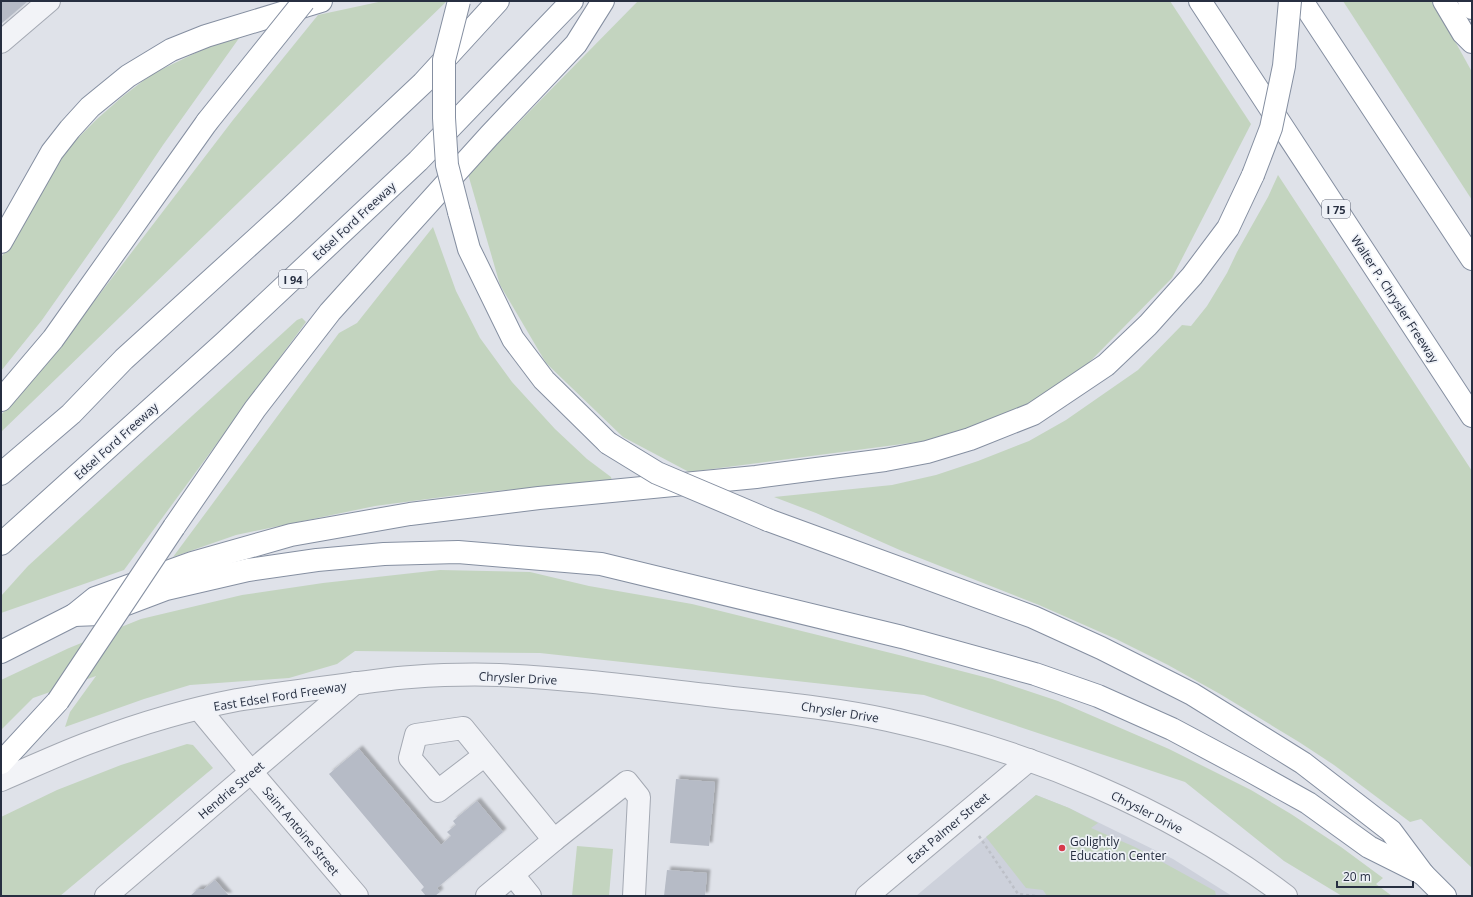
<svg xmlns="http://www.w3.org/2000/svg" width="1473" height="897" font-family="'Open Sans',sans-serif">
	<defs>
		<filter id="shadow"><feDropShadow dx="3.5" dy="-3.5" stdDeviation="1" flood-color="#0004"/></filter>
	</defs>
	<rect width="100%" height="100%" fill="#dfe2e9"/>
	<!-- built -->
	<polygon fill="#cdd1db" points="1036,795 1069,808 1173,859 1232,896 916,896"/>
	<!-- green -->
	<g fill="#c3d4bf">
		<polygon points="383,1 447,1 1,432 1,415 76,325 233,120 318,15"/>
		<polygon points="638,1 1170,1 1251,124 1172,278 1064,388 948,438 689,472 623,437 546,363 500,285 468,174"/>
		<polygon points="1343,1 1431,1 1435,5 1472,72 1472,200"/>
		<polygon points="242,34 163,145 118,212 42,320 1,371 1,258 67,149 97,119 122,97 152,74 210,46"/>
		<polygon points="1278,175 1472,471 1472,868 1421,819 1410,822 1334,765 1299,742 1220,694 1168,665 1116,639 1039,605 902,551 816,513 774,497 892,485 936,475 978,461 1029,441 1066,420 1138,370 1182,325 1191,326 1207,306 1227,273 1237,252 1268,197"/>
		<polygon points="433,227 456,291 480,338 512,382 555,429 587,459 611,477 612,481 473,493 375,506 236,535 173,557 339,333 357,323"/>
		<polygon points="302,318 306,322 124,570 1,613 1,596 28,566 297,320"/>
		<polygon points="440,570 530,572 589,586 692,604 907,657 992,679 1058,701 1169,749 1251,790 1291,814 1341,847 1383,878 1376,884 1392,896 1342,896 1284,861 1185,782 924,695 540,653 355,651 337,664 289,678 190,685 144,699 65,727 70,712 96,676 33,698 1,730 1,680 69,648 141,619 242,595 323,583"/>
		<polygon points="187,744 193,745 213,768 60,896 1,896 1,817 57,790 121,765"/>
		<polygon points="1036,795 1069,808 1098,823 1091,828 1135,847 1215,891 1216,896 1047,896 1043,890 1026,888 986,837"/>
		<polygon points="577,846 613,849 609,896 572,896"/>
	</g>
	<!-- building -->
	<g fill="#b6bbc6" filter="url(#shadow)">
		<polygon points="1,1 28,1 1,24"/>
		<polygon points="359,749 441,845 451,836 447,832 456,825 453,821 477,801 503,832 437,888 440,892 435,896 426,896 421,890 424,887 329,774"/>
		<polygon points="676,779 715,782 709,846 670,843"/>
		<polygon points="667,870 707,873 705,896 664,896"/>
		<polygon points="215,880 229,896 190,896 198,889 204,889"/>
	</g>
	<g fill="none" stroke-linecap="round" stroke-linejoin="round">
		<!-- minor casing -->
		<g stroke="#a4a9b3" stroke-width="24">
			<g id="minor">
				<polyline points="1,42 49,1"/>
				<polyline points="200,710 252,773 357,896"/>
				<polyline points="485,755 438,791 410,758 416,735 463,728 554,840"/>
				<path d="M 1,780 C 32,767 63,752 94,741 C 139,724 190,709 237,700 C 275,694 313,689 351,684 C 371,682 391,678 411,677 C 439,675 471,674 499,675 C 569,678 638,687 707,695 C 767,702 828,707 888,720 C 1030,751 1169,808 1286,896"/>
				<polyline points="513,875 530,896"/>
				<polyline points="106,896 355,683"/>
				<polyline points="487,896 554,840 627,782 639,797 634,896"/>
				<polyline points="867,896 1029,760"/>
			</g>
		</g>
		<!-- highway casing -->
		<g stroke="#858fa1" stroke-width="24">
			<g id="highway">
				<polyline points="1200,1 1472,416"/>
				<polyline points="1302,1 1472,259"/>
				<polyline points="1444,1 1463,33 1472,42"/>
				<polyline points="1469,1 1472,8"/>
				<polyline points="459,212 469,249 513,339 544,380 608,443"/>
				<polyline points="1,242 52,152 70,129 90,107 128,76 171,50 206,36 321,1"/>
				<polyline points="1,400 53,339 207,122"/>
				<polyline points="1,474 71,414 124,359 287,211 423,83 498,1"/>
				<polyline points="768,520 1033,617 1101,648 1192,694 1303,763 1391,831 1423,874 1445,896"/>
				<polyline points="174,527 255,409 330,312 489,136 576,44 603,1"/>
				<polyline points="1,544 224,343 418,161 572,1"/>
				<polyline points="74,615 100,614 166,589 248,570 317,560 384,554 458,552 601,564 902,637 1035,674 1098,696 1172,729 1247,769 1308,803 1369,847 1423,874"/>
				<polyline points="1,652 74,615 95,598 192,563 291,535 410,514 539,498 756,477 885,460 927,452 970,439 1033,414 1106,365 1148,325 1192,276 1228,228 1253,175"/>
				<polyline points="1,763 58,701"/>
			</g>
		</g>
		<!-- path -->
		<polyline stroke="#bdc0c8" stroke-width="2.5" stroke-dasharray="3 3" stroke-linecap="butt" points="979,836 1018,894 1036,896"/>
		<!-- minor -->
		<use href="#minor" stroke="#f2f3f7" stroke-width="22"/>
		<!-- highway -->
		<use href="#highway" stroke="#fff" stroke-width="22"/>
		<!-- highway-bridge casing -->
		<g stroke="#858fa1" stroke-width="24" stroke-linecap="butt">
			<g id="highway-bridge">
				<polyline points="459,1 444,60 444,118 447,165 459,212"/>
				<polyline points="207,122 304,1"/>
				<polyline points="1253,175 1271,128 1284,66 1290,1"/>
				<polyline points="608,443 657,473 768,520"/>
				<polyline points="58,701 174,527"/>
			</g>
		</g>
		<!-- highway-bridge -->
		<use href="#highway-bridge" stroke="#fff" stroke-width="22"/>
	</g>
	<!-- markers -->
	<circle fill="#d73b4b" stroke="#eef1f7" stroke-width="1.5" cx="1062" cy="848" r="4"/>
	<g text-anchor="middle" dominant-baseline="central" stroke-width="3.5" stroke-linejoin="round" paint-order="stroke">
		<!-- shield labels -->
		<g fill="#eef1f7" stroke="#636978" stroke-width="1">
			<rect x="1322" y="200" width="28" height="18" rx="3"/>
			<rect x="279" y="270" width="28" height="18" rx="3"/>
		</g>
		<g font-size="11" font-weight="bold" fill="#272f41">
			<text x="1336" y="209">I 75</text>
			<text x="293" y="279">I 94</text>
		</g>
		<!-- street labels -->
		<g font-size="12" fill="#272f41" stroke="#eef1f7">
			<text transform="translate(354 221) rotate(-43)">Edsel Ford Freeway</text>
			<text transform="translate(1395 299) rotate(57)">Walter P. Chrysler Freeway</text>
			<text transform="translate(116 441) rotate(-42)">Edsel Ford Freeway</text>
			<text transform="translate(518 678) rotate(3)">Chrysler Drive</text>
			<text transform="translate(280 696) rotate(-9)">East Edsel Ford Freeway</text>
			<text transform="translate(840 712) rotate(9)">Chrysler Drive</text>
			<text transform="translate(231 790) rotate(-40)">Hendrie Street</text>
			<text transform="translate(1147 812) rotate(27)">Chrysler Drive</text>
			<text transform="translate(948 828) rotate(-40)">East Palmer Street</text>
			<text transform="translate(301 831) rotate(50)">Saint Antoine Street</text>
		</g>
		<!-- poi labels -->
		<g font-size="12" fill="#272f41" stroke="#eef1f7" text-anchor="start">
			<text x="1070" y="841">Golightly<tspan x="1070" dy="14">Education Center</tspan></text>
		</g>
	</g>
	<!-- border -->
	<rect width="1473" height="897" fill="none" stroke="#272f41" stroke-width="4"/>
	<!-- scale -->
	<path d="M1337 881v6h76v-6" fill="none" stroke="#272f41" stroke-width="2"/>
	<text x="1343" y="881" font-size="12" fill="#272f41" stroke="#eef1f7" stroke-width="3" paint-order="stroke">20 m</text>
</svg>
